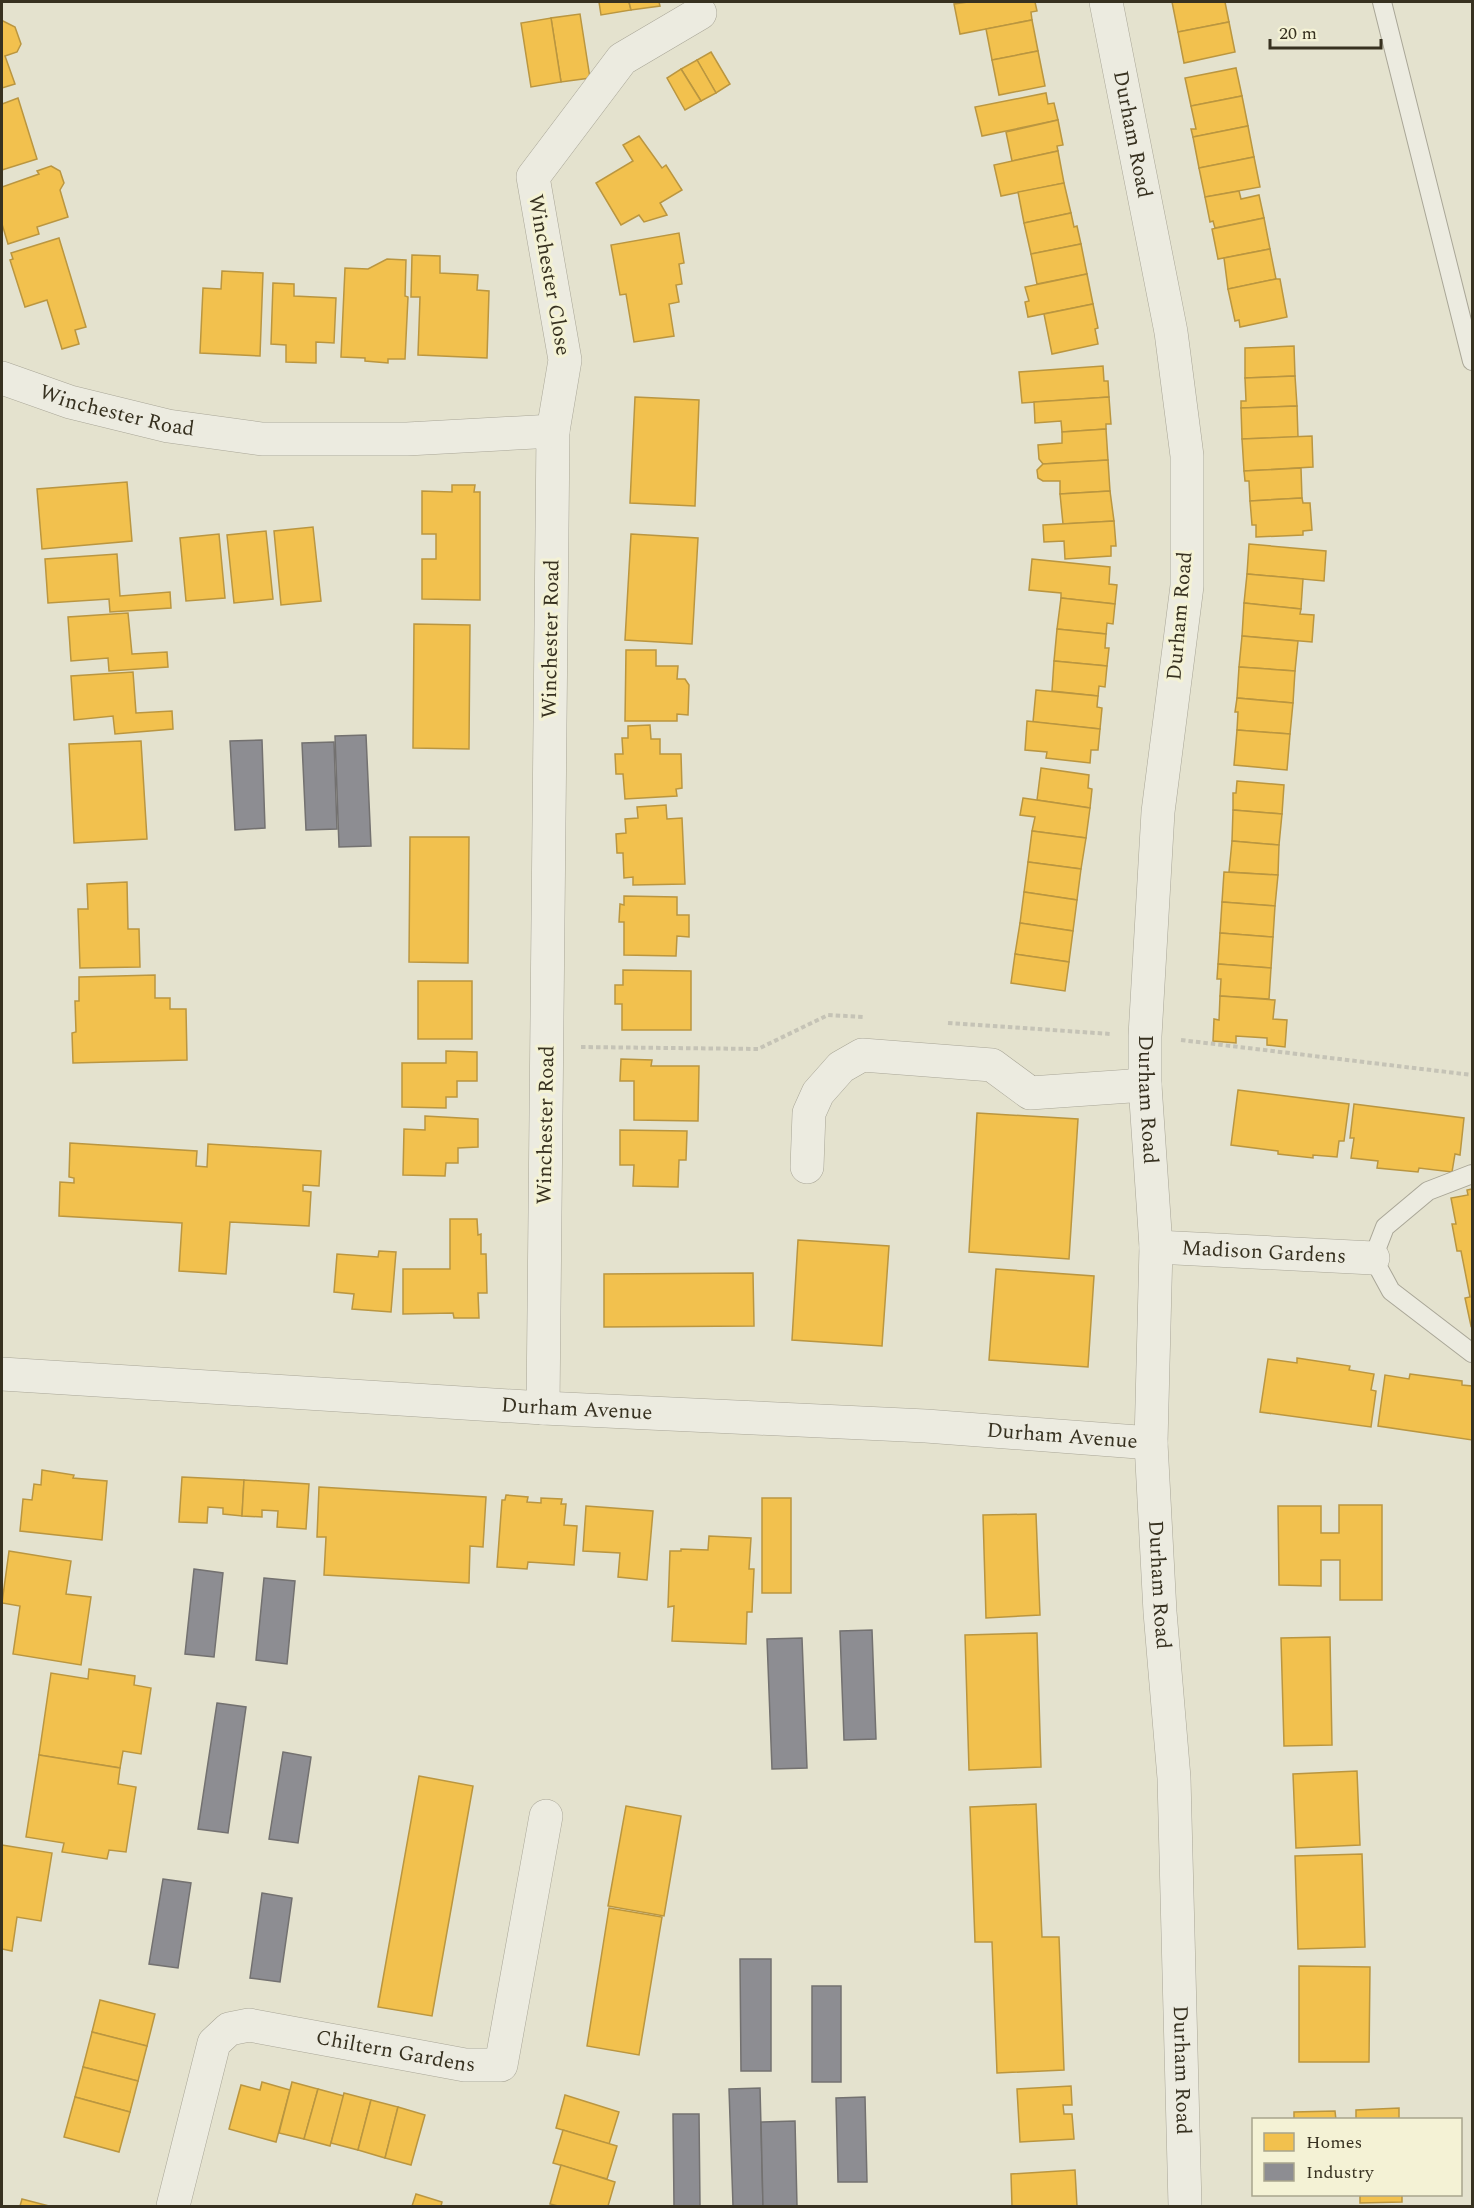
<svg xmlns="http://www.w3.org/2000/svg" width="1474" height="2208" font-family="Spectral,serif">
	<rect width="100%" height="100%" fill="#e4e2ce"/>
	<!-- homes -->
	<g fill="#f2c14e" stroke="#ba9640" stroke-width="1.5">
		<polygon points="599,2 629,2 631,10 601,15"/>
		<polygon points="629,2 659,2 660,6 631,10"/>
		<polygon points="968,2 1035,2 1037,11 1031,12 1032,20 960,34 954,4"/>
		<polygon points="1172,2 1225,2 1229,22 1178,32"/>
		<polygon points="580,14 590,78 561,82 551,18"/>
		<polygon points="551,18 561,82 531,87 521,23"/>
		<polygon points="1032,20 1038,51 992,60 986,29"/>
		<polygon points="3,21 15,27 21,44 17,52 5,56 15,84 2,88 2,22"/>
		<polygon points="1229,22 1235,52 1184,63 1178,32"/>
		<polygon points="1038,51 1045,86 999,95 992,60"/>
		<polygon points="711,52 730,84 716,93 697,60"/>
		<polygon points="697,60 716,93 701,101 681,69"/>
		<polygon points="1236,68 1242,96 1191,106 1185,78"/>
		<polygon points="681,69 701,101 685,110 667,78"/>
		<polygon points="1046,93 1048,104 1054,103 1058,120 982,136 975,107"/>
		<polygon points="1242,96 1248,126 1193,137 1191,129 1196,129 1191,106"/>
		<polygon points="18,98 37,159 2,170 2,104"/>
		<polygon points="1058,120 1063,145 1057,146 1058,151 1012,161 1006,132"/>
		<polygon points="1248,126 1254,157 1199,168 1193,137"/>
		<polygon points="639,136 662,168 666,165 682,190 660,203 667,215 644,222 639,215 621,225 596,183 633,161 623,145"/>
		<polygon points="1058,151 1064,183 1001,196 994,165"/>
		<polygon points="1254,157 1260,187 1205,197 1199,168"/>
		<polygon points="51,166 60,171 64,183 60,190 68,217 37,227 39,234 8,244 2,224 2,187 39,174 37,171"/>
		<polygon points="1064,183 1071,213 1024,223 1018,192"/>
		<polygon points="1239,191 1241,199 1259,195 1264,218 1215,228 1213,221 1210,222 1205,197"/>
		<polygon points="1071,213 1074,227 1077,226 1081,244 1031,254 1024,223"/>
		<polygon points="1264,218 1270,249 1218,259 1212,229"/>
		<polygon points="679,233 684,263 679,264 682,284 676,285 679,302 669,304 674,336 634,342 626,294 620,295 611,245"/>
		<polygon points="59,238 86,327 75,330 79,344 62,349 47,300 25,307 10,260 13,259 11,253"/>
		<polygon points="1081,244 1087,274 1037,284 1031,254"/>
		<polygon points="1270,249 1276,279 1228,289 1224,258"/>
		<polygon points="412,255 440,256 440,273 478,275 477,290 489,291 487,358 418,355 420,297 411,297"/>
		<polygon points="387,259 406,260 405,296 408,297 405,359 388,359 388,363 365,361 365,358 341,357 345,268 368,269"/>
		<polygon points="222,271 263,273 260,356 200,353 203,288 221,289"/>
		<polygon points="1087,274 1093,304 1028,317 1025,302 1029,301 1025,287"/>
		<polygon points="1276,279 1280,279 1287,317 1240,327 1239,320 1235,321 1228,289"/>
		<polygon points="273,283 294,284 294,296 336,298 334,343 316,342 316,363 286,362 286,345 271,344"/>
		<polygon points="1093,304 1098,328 1095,329 1098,344 1052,354 1044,314"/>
		<polygon points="1294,346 1295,376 1245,378 1245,348"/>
		<polygon points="1103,366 1104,381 1108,381 1109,397 1022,403 1019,372"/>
		<polygon points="1295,376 1297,406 1241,408 1241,401 1246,401 1245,378"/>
		<polygon points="635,397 699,400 695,506 630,503"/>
		<polygon points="1109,397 1111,424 1106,424 1106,429 1062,432 1061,421 1035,423 1034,402"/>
		<polygon points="1297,406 1298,437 1242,439 1241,408"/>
		<polygon points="1106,429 1108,460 1043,464 1039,459 1038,445 1062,443 1062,432"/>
		<polygon points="1312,436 1313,467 1244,471 1242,439"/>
		<polygon points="1108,460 1110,491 1060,494 1060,481 1043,481 1038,478 1037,470 1043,464"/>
		<polygon points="1301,468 1302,498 1250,501 1249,481 1245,481 1244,471"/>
		<polygon points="127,482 132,541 42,549 37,489"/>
		<polygon points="452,485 475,485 474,492 480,492 480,600 422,599 422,559 436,559 436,534 422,534 422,491 452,492"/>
		<polygon points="1110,491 1114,521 1063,524 1060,494"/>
		<polygon points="1302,498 1303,503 1310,503 1312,530 1303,531 1303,535 1256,537 1256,525 1252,525 1250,501"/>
		<polygon points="1114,521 1116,546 1111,546 1111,556 1065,559 1064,541 1044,542 1043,525"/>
		<polygon points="313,527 321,601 281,605 274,531"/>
		<polygon points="266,531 273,599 234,603 227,535"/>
		<polygon points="219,534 225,598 186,601 180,538"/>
		<polygon points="631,534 698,538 692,644 625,640"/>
		<polygon points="1249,544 1326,551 1324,581 1247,574"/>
		<polygon points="117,554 120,596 170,592 171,608 110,612 109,599 48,603 45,559"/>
		<polygon points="1032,559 1110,567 1109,584 1117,585 1115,604 1061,598 1061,593 1029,590"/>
		<polygon points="1247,574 1303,579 1301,609 1244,603"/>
		<polygon points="1061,598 1115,604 1113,624 1107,623 1106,634 1057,629"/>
		<polygon points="1244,603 1301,609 1300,614 1314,615 1312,642 1242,636"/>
		<polygon points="128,613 132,654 167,652 168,667 109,671 108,658 71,661 68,617"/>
		<polygon points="414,624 470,625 469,749 413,748"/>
		<polygon points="1057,629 1106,634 1105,648 1109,648 1107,666 1054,661"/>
		<polygon points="1242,636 1298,641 1295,671 1239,667"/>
		<polygon points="626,650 656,650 656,666 678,666 677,679 685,679 689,685 688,715 677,714 677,721 625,721"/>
		<polygon points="1054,661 1107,666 1105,687 1099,686 1098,696 1052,691"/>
		<polygon points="1239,667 1295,671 1293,703 1237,698"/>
		<polygon points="133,672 136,713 172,711 173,729 115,734 113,716 74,720 71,676"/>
		<polygon points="1036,690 1098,696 1097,707 1102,708 1100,729 1033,722"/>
		<polygon points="1237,698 1293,703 1290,734 1237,730 1238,712 1235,712"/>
		<polygon points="1027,721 1100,729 1098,750 1091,750 1090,763 1046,758 1047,752 1025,750"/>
		<polygon points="650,725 651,739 660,739 660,754 681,754 682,788 676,789 677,796 625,799 623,774 616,774 615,754 623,754 622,738 628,738 628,726"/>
		<polygon points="1237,730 1290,734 1287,770 1234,765"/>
		<polygon points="141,741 147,839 74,843 69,744"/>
		<polygon points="1041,768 1089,775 1088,788 1092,789 1090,808 1037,800"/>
		<polygon points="1237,781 1284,785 1282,814 1233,810 1233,793 1236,793"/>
		<polygon points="1023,798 1090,808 1086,838 1032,831 1035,817 1020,815"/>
		<polygon points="666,805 667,819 682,818 685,884 633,885 633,877 624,878 623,853 617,853 616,834 626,833 625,819 638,818 637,807"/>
		<polygon points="1233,810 1282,814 1279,845 1232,841"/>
		<polygon points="1032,831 1086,838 1081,869 1028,862"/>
		<polygon points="410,837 469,837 468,963 409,962"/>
		<polygon points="1232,841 1279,845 1278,875 1229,872"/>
		<polygon points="1028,862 1081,869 1077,900 1024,892"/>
		<polygon points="1224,872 1278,875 1275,906 1222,902"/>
		<polygon points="127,882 128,929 139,929 140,967 80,968 78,909 88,909 87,884"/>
		<polygon points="1024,892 1077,900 1073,931 1020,923"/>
		<polygon points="624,896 677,897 677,915 689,915 689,937 677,936 676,956 624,955 624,922 619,922 620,904 624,905"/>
		<polygon points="1222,902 1275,906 1273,937 1220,933"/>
		<polygon points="1020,923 1073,931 1069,962 1015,954"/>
		<polygon points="1220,933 1273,937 1271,968 1218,964"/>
		<polygon points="1015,954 1069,962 1065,991 1011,983"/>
		<polygon points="1218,964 1271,968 1269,999 1220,996 1221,979 1217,979"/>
		<polygon points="623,970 691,971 691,1030 622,1030 622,1004 615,1004 615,985 623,985"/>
		<polygon points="155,975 155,998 170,998 170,1009 186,1009 187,1060 73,1063 72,1033 76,1032 75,1001 79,1001 79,977"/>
		<rect x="418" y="981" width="54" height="58"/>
		<polygon points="1220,996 1275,1000 1273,1019 1287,1020 1285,1047 1267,1045 1267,1038 1236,1036 1236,1043 1213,1041 1214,1019 1219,1020"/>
		<polygon points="446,1051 477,1052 477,1081 457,1081 457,1097 446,1097 446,1108 402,1107 402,1063 446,1063"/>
		<polygon points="621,1059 652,1060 651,1066 699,1066 698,1121 634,1120 634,1081 620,1081"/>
		<polygon points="1238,1090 1349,1104 1344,1141 1339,1141 1337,1157 1313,1155 1313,1158 1278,1154 1278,1151 1231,1145"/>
		<polygon points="1354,1104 1464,1118 1460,1155 1455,1154 1452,1172 1419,1168 1418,1172 1377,1168 1378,1161 1351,1158 1354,1138 1350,1138"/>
		<polygon points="977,1113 1078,1119 1069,1259 969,1252"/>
		<polygon points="425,1116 478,1119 478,1147 458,1148 458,1163 446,1163 445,1176 403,1175 404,1129 425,1130"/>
		<polygon points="620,1130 687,1131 686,1160 679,1160 678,1187 633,1186 634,1165 620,1165"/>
		<polygon points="70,1143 197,1151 196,1166 207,1167 208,1144 321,1151 319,1186 303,1185 303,1191 311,1192 309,1226 230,1222 226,1274 179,1271 182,1223 59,1216 60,1182 74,1183 74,1178 69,1177"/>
		<polygon points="1472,1189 1472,1325 1471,1326 1465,1298 1470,1297 1461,1251 1457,1251 1452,1224 1456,1224 1451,1198 1468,1195 1467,1190"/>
		<polygon points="450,1219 477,1219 478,1235 481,1234 481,1254 486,1254 487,1293 478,1293 479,1318 454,1318 453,1313 403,1314 403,1269 450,1269"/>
		<polygon points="798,1240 889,1246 882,1346 792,1340"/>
		<polygon points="379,1251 396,1252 391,1312 352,1309 354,1294 334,1292 337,1254 378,1257"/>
		<polygon points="996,1269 1094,1276 1088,1367 989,1360"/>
		<polygon points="753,1273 754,1326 604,1327 604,1274"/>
		<polygon points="1297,1358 1350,1366 1349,1370 1374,1374 1371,1390 1376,1391 1371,1427 1260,1412 1268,1359 1297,1363"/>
		<polygon points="1410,1374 1462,1381 1462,1385 1472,1386 1472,1440 1378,1426 1385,1375 1409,1379"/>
		<polygon points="42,1470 74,1475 73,1478 107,1481 102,1540 20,1531 23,1499 32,1500 34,1484 41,1485"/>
		<polygon points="182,1477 244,1480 242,1516 223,1514 223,1508 208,1507 207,1523 179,1522"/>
		<polygon points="244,1480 309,1484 306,1529 277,1527 278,1511 262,1510 262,1517 242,1516"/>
		<polygon points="319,1487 486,1497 483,1547 470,1546 469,1583 324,1575 326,1537 317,1537"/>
		<polygon points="506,1495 528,1497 527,1502 541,1503 541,1498 562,1499 561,1504 566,1504 564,1525 577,1526 574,1565 528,1562 527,1569 497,1567 502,1500 505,1500"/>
		<rect x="762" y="1498" width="29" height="95"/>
		<polygon points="1339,1505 1382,1505 1382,1600 1340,1600 1340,1560 1321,1560 1321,1586 1279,1585 1278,1506 1321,1506 1321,1533 1339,1533"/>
		<polygon points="586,1506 653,1511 647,1580 618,1577 620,1553 583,1551"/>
		<polygon points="1036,1514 1040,1615 986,1618 983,1515"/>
		<polygon points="709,1536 751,1538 749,1569 754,1569 752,1612 747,1612 746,1644 672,1641 674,1606 668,1607 670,1551 681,1551 681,1549 708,1550"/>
		<polygon points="9,1551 71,1561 66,1594 91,1597 81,1665 13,1654 20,1606 2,1603"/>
		<polygon points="1037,1633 1041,1767 969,1770 965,1635"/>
		<polygon points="1330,1637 1332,1745 1284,1746 1281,1638"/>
		<polygon points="89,1669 135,1676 134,1685 151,1688 141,1754 123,1751 120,1768 39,1755 51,1673 88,1679"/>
		<polygon points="39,1755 120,1768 118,1784 136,1787 126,1852 109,1850 107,1859 62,1852 64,1843 26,1837"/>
		<polygon points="1357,1771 1360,1845 1296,1848 1293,1774"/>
		<polygon points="419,1776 473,1786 432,2016 378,2007"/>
		<polygon points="1036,1804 1042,1937 1059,1937 1064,2070 997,2073 992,1942 975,1942 970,1807"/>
		<polygon points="626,1806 681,1816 664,1916 608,1906"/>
		<polygon points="2,1845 52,1853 41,1921 17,1917 12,1951 2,1949"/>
		<polygon points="1362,1854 1365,1947 1298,1949 1295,1856"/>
		<polygon points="609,1908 662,1917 639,2055 587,2046"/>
		<polygon points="1299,1966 1370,1967 1369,2062 1299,2062"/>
		<polygon points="100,2000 155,2014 147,2046 92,2032"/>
		<polygon points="92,2032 147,2046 138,2081 83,2067"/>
		<polygon points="83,2067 138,2081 130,2112 75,2097"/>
		<polygon points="262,2082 290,2090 276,2142 229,2129 241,2085 260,2090"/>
		<polygon points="292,2082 318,2089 304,2139 279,2133"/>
		<polygon points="1071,2086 1072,2105 1063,2105 1064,2114 1072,2114 1074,2139 1020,2142 1017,2089"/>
		<polygon points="318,2089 344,2096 330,2146 304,2139"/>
		<polygon points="344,2093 371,2100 358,2150 331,2143"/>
		<polygon points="565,2095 619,2112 609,2144 556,2128"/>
		<polygon points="75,2097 130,2112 119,2152 64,2137"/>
		<polygon points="371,2100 398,2107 385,2158 358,2150"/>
		<polygon points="398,2107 425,2115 411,2165 385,2158"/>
		<polygon points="1399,2108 1399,2120 1356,2120 1356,2110"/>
		<polygon points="1335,2111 1336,2120 1294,2120 1294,2112"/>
		<polygon points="563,2130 617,2146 607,2179 553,2163"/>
		<polygon points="561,2165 615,2182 608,2206 558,2206 550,2204"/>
		<polygon points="1075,2170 1077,2206 1082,2206 1012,2206 1011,2174"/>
		<polygon points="416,2194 442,2202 441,2206 412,2206"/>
		<polygon points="1360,2194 1402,2194 1402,2202 1360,2203"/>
		<polygon points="22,2199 49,2206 20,2206"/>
	</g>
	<!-- industry -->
	<g fill="#8d8d92" stroke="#737170" stroke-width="1.5">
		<polygon points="366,735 371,846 339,847 335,736"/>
		<polygon points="262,740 265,828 235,830 230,741"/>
		<polygon points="334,742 337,829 306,830 302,743"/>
		<polygon points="194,1569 223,1573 214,1657 185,1654"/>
		<polygon points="264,1578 295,1581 287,1664 256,1660"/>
		<polygon points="872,1630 876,1739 844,1740 840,1631"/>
		<polygon points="802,1638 807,1768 772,1769 767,1639"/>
		<polygon points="217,1703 246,1707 228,1833 198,1829"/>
		<polygon points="283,1752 311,1757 298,1843 269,1839"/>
		<polygon points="163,1879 191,1883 178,1968 149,1964"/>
		<polygon points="262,1893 292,1898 280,1982 250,1978"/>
		<polygon points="740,1959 771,1959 771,2071 741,2071"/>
		<rect x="812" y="1986" width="29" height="96"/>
		<polygon points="760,2088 763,2206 733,2206 729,2089"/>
		<polygon points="865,2097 867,2182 838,2182 836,2098"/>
		<polygon points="673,2114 699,2114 700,2206 674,2206"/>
		<polygon points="795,2121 797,2206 763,2206 761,2122"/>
	</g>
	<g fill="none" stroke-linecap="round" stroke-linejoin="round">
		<!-- lane casing -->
		<g stroke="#a9a697" stroke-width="20">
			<g id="lane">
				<polyline points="1382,2 1472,361"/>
				<polyline points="1472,1174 1428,1191 1385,1227 1373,1258 1391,1291 1472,1353"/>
			</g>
		</g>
		<!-- street casing -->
		<g stroke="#a9a697" stroke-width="34">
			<g id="street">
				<path id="s1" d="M 1106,2 L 1171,332 L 1187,456 L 1187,586 L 1158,812 L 1145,1036 L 1145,1085 L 1156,1247 L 1151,1443 L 1160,1612 L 1174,1778 L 1185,2206"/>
				<path id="s2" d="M 2,378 L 70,402 L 168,426 L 262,439 L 407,439 L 553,431 L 543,1408"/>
				<polyline points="553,431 565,360 533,177 622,59 700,13"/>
				<polyline points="807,1167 809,1113 818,1093 841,1067 862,1055 992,1065 1030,1093 1145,1085"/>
				<path id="s3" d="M 1156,1247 L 1373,1258"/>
				<path id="s4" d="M 2,1374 L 543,1408 L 926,1426 L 1151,1443"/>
				<path id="s5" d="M 173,2206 L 214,2043 L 229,2029 L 249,2025 L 465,2065 L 501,2065 L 546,1816"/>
			</g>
		</g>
		<!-- path -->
		<g stroke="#c5c3b6" stroke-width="4" stroke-dasharray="4.5 3" stroke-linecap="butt">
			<polyline points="948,1023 1111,1034"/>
			<polyline points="1181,1040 1472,1075"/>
			<polyline points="581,1047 758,1049 828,1015 863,1017"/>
		</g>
		<!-- lane -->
		<use href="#lane" stroke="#ecebe0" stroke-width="18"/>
		<!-- street -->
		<use href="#street" stroke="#ecebe0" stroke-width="33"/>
	</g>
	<g text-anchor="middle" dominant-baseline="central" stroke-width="6" stroke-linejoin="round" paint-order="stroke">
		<!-- street labels -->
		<g font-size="21" fill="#373120" stroke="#f4f2d5">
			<text stroke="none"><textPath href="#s1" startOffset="135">Durham Road</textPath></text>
			<text transform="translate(549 275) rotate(80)">Winchester Close</text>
			<text stroke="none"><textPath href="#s2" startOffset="120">Winchester Road</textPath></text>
			<text transform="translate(1180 616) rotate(-85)">Durham Road</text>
			<text transform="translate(551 639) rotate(-89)">Winchester Road</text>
			<text stroke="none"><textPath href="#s1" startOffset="1107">Durham Road</textPath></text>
			<text transform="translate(546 1125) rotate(-89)">Winchester Road</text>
			<text stroke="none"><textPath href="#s3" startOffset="108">Madison Gardens</textPath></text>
			<text stroke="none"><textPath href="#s4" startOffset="576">Durham Avenue</textPath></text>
			<text stroke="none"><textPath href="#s4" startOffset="1062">Durham Avenue</textPath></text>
			<text stroke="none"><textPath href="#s1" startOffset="1593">Durham Road</textPath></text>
			<text stroke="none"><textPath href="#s5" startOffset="358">Chiltern Gardens</textPath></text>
			<text stroke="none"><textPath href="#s1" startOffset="2079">Durham Road</textPath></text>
		</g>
	</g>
	<!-- border -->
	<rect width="1474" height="2208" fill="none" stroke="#373120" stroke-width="6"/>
	<!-- legend -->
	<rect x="1252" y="2118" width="210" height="78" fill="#f4f2d5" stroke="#a8a58d" stroke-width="1.5"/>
	<rect x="1264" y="2133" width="30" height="18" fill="#f2c14e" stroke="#a8a58d" stroke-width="1.5"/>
	<text x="1306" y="2148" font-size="18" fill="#373120">Homes</text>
	<rect x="1264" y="2163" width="30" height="18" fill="#8d8d92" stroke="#a8a58d" stroke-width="1.5"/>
	<text x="1306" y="2178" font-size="18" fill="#373120">Industry</text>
	<!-- scale -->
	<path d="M1270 39v9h111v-9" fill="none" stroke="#373120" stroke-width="3"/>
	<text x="1279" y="39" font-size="18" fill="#373120" stroke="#f4f2d5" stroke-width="4.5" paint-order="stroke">20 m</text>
</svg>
